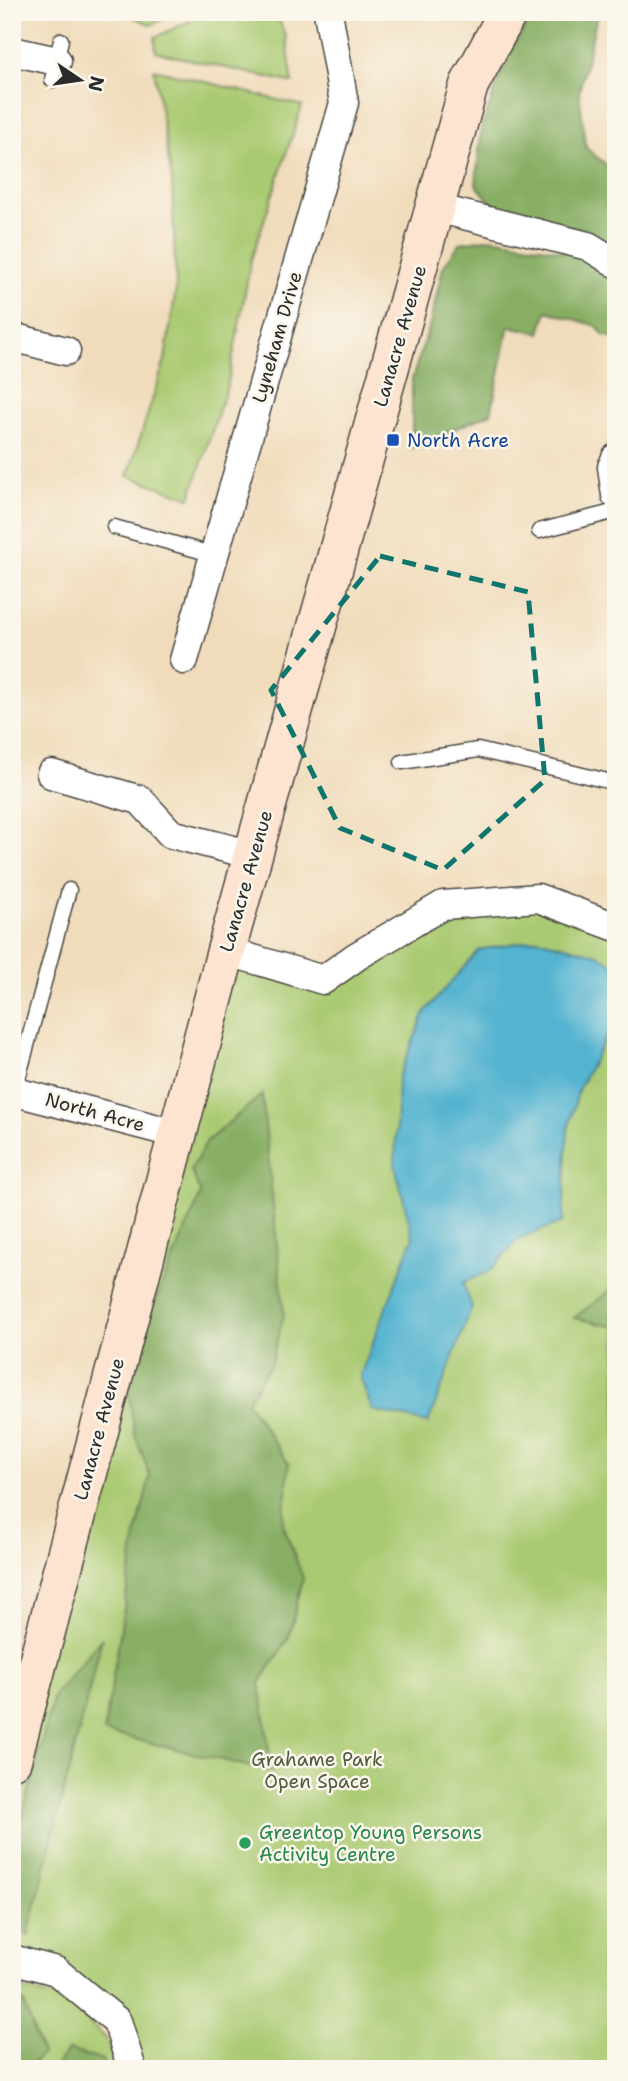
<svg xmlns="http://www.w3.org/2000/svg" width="628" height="2081" font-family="'Shantell Sans',sans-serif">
	<rect width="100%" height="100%" fill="#fbf7ec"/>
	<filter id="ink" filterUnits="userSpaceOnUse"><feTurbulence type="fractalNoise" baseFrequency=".0143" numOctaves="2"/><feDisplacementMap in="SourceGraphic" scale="14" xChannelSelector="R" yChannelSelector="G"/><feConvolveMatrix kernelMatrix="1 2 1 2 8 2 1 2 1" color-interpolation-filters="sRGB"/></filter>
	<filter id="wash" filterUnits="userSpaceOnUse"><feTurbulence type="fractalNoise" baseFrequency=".00686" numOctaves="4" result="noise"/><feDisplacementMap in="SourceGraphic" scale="28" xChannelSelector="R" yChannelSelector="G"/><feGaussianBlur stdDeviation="1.57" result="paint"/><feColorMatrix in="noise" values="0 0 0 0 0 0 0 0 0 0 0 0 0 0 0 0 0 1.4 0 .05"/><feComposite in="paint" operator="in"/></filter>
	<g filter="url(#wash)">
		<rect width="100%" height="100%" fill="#f0dcbb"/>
		<!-- green -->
		<g fill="#aaca72" stroke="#6a7a4e" stroke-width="2">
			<polygon points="123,12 178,12 151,25"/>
			<polygon points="210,12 276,12 286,37 293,83 156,52 155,37"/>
			<polygon points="154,69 302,106 251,260 228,383 190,498 128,476 165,360 176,289 172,181"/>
			<polygon points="538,895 616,926 616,2069 133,2069 119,2022 12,1958 12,1758 227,954 322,981 438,909"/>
			<polygon points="12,1986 66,2001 107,2039 116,2069 12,2069"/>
		</g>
		<!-- forest -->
		<g fill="#87ae64" stroke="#596c48" stroke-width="2">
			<polygon points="535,12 598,12 579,92 586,148 616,173 616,249 586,231 496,208 476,185 481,129 509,52"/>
			<polygon points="492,238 579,254 616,277 616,339 603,335 597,326 547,311 540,333 509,326 491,413 412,448 412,379 430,324 443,267 460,243"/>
			<polygon points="262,1095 284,1315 271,1363 247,1402 289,1464 283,1524 303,1578 289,1637 260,1683 272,1772 104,1732 136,1535 150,1476 135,1435 128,1388 140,1336 201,1194 191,1170 207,1141"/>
			<polygon points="616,1286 616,1327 574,1318"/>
			<polygon points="102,1638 28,1936 12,1916 12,1857 54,1695"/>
			<polygon points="12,1999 24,2003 42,2054 27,2069 12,2069"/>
			<polygon points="69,2050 103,2061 105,2069 53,2069"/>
		</g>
		<!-- water -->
		<polygon fill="#52b3d0" stroke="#3e6f7e" stroke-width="2" points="538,939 599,955 616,966 616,1018 579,1088 568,1130 563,1222 520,1238 490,1271 463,1283 472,1307 428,1423 372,1410 360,1376 413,1238 395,1165 398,1078 425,1012 479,950"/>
	</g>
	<g filter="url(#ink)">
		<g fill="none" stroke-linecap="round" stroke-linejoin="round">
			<!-- lane casing -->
			<g stroke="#494641" stroke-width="17">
				<g id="lane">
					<polyline points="52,80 61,40"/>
					<polyline points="114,527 215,555"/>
					<polyline points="539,531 616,511"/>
					<polyline points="402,762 478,750 616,783"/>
					<polyline points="15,1090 69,890"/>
				</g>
			</g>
			<!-- street casing -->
			<g stroke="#494641" stroke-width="31">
				<g id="street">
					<polyline points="12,51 57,61"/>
					<polyline points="436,208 588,246 616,263"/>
					<polyline points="12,337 66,351"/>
					<polyline points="616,458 612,467 616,495"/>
					<polyline points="184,660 344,103 328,12"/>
					<polyline points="51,774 140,800 171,834 253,855"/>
					<polyline points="226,951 323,980 357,956 443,905 538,898 616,927"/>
					<polyline points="12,1091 177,1134"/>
					<polyline points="12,1959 56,1971 117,2021 132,2069"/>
				</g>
			</g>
			<!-- secondary casing -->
			<g stroke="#494641" stroke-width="41">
				<polyline id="secondary" points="12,1760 226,951 469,85 508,12"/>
			</g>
			<!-- lane -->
			<use href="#lane" stroke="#fff" stroke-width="14"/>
			<!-- street -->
			<use href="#street" stroke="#fff" stroke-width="28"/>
			<!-- secondary -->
			<use href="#secondary" stroke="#fde4d1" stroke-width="38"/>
		</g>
	</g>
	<!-- marked area -->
	<path fill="none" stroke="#0f766e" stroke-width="5" stroke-dasharray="14 9" stroke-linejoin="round" d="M 380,556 L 528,592 L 545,780 L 443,870 L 340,828 L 271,690 Z"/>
	<!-- markers -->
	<rect fill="#1a4fb4" stroke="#fbf7ec" stroke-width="2.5" x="386" y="433" width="14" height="14" rx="3.5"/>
	<circle fill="#2e9e5b" stroke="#fbf7ec" stroke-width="2.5" cx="245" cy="1843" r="7"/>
	<g text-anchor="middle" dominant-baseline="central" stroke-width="5" stroke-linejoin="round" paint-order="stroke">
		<!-- street labels -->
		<g font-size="19" fill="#2b2b2b" stroke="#fbf7ec">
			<text transform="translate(400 336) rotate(-74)">Lanacre Avenue</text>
			<text transform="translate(277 337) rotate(-74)">Lyneham Drive</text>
			<text transform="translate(246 881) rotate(-74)">Lanacre Avenue</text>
			<text transform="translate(95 1112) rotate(15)">North Acre</text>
			<text transform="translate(99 1429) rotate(-75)">Lanacre Avenue</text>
		</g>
		<!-- transit labels -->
		<g font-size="19" fill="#164399" stroke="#fbf7ec" text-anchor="start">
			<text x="407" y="440">North Acre</text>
		</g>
		<!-- park labels -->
		<g font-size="19" fill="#515b40" stroke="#fbf7ec">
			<text x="317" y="1759">Grahame Park<tspan x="317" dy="22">Open Space</tspan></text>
		</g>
		<!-- leisure labels -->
		<g font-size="19" fill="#27864d" stroke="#fbf7ec" text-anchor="start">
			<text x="259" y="1832">Greentop Young Persons<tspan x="259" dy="22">Activity Centre</tspan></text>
		</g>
	</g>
	<!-- margin -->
	<rect width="628" height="2081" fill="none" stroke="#fbf7ec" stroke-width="42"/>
	<!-- north arrow -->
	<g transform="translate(80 80) rotate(103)" stroke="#fbf7ec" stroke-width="5" paint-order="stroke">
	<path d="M0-5L12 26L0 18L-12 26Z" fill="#2b2b2b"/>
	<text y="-10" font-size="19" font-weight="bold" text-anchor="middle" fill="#2b2b2b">N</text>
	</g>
</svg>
